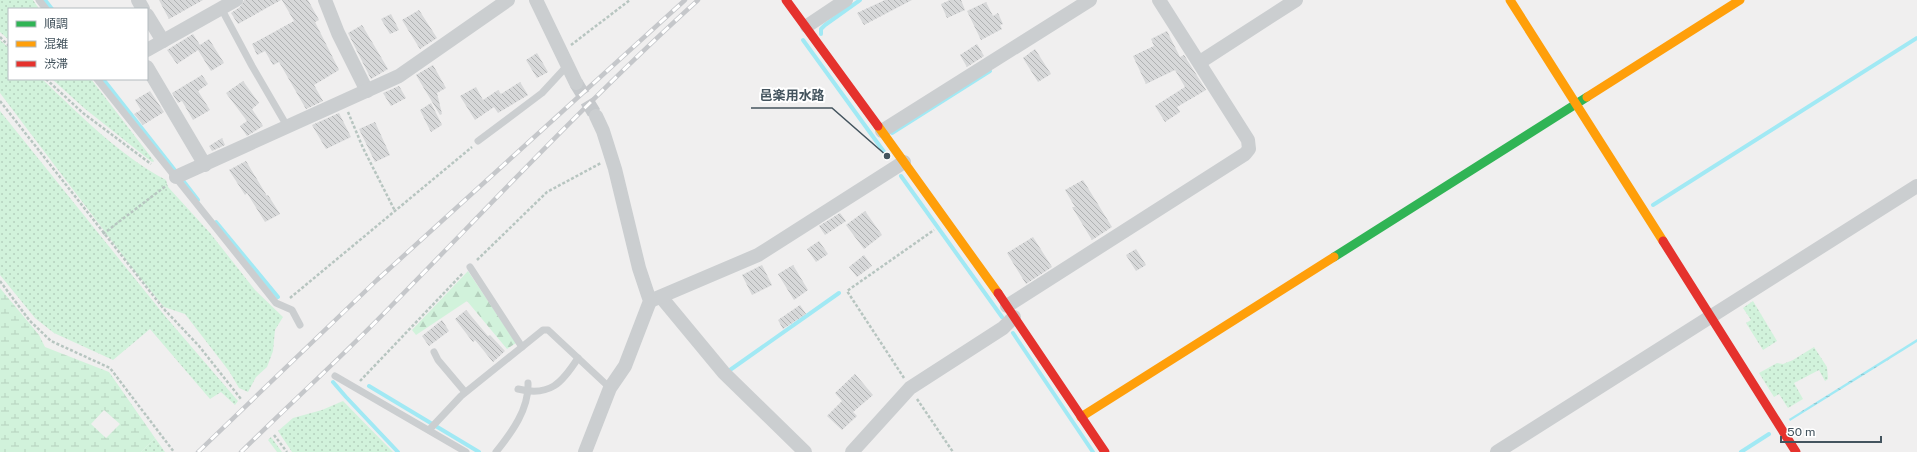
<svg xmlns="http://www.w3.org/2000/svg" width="1917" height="452" font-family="'Public Sans','Noto Sans JP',sans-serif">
	<defs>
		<pattern id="grass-dots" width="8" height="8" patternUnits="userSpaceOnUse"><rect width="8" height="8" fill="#d1f2db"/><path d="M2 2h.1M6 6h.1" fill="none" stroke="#b5d1be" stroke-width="1.8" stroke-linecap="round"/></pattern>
		<pattern id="forest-firs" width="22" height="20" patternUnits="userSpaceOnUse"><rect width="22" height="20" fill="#d1f2db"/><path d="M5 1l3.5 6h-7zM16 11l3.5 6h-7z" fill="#b5d1be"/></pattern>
		<pattern id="wetland-marsh" width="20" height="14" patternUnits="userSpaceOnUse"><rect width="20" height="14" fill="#d1f2db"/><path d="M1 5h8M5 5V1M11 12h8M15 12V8" fill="none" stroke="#b5d1be"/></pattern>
		<pattern id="water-ripples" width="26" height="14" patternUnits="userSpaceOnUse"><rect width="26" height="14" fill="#a1e9f4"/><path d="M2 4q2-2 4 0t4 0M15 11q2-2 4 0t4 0" fill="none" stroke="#85bfc9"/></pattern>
		<pattern id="building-back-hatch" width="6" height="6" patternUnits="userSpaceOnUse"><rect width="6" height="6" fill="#d7d8d9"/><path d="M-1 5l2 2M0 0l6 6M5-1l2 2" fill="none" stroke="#b0b2b3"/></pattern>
	</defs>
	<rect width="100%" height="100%" fill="#f0efef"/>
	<!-- grass -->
	<g fill="url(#grass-dots)">
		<polygon points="0,0 33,0 39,9 9,9 9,40 0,32"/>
		<path d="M 0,40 L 9,48 L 9,79 L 42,79 C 80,115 119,155 166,180 L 168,187 L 210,233 L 255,290 L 283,317 L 275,330 L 273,351 L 267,367 L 256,377 L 248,392 L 239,388 L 229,371 L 185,314 L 164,307 L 133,269 L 0,93 Z"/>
		<polygon points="52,79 91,79 154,161 152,162 84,108"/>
		<polygon points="0,111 165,316 238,401 235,405 221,392 210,399 150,329 113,360 54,333 35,318 0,275"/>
		<polygon points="1753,301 1777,341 1763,350 1746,323 1751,320 1743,308"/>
		<polygon points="1814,347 1827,367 1828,379 1825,381 1819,370 1794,383 1803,399 1788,408 1779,394 1774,397 1759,373 1777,363 1783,364 1793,360"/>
		<polygon points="343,401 393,452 292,452 278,431 293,418 322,410"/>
		<polygon points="271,437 282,452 277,452 268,440"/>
		<polygon points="155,438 165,452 141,452"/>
	</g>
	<!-- forest -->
	<polygon fill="url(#forest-firs)" points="468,271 516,343 507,349 467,301 416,335 412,330"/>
	<!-- wetland -->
	<path fill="url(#wetland-marsh)" fill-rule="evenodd" d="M 0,288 L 39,335 L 45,347 L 109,372 L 155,438 L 141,452 L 0,452 ZM 104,410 L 120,424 L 106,438 L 91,424 Z"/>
	<!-- water -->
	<polygon fill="url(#water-ripples)" points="1917,339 1917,342 1790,421 1789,419"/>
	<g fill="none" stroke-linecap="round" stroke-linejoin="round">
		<!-- stream -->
		<g stroke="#a1e9f4" stroke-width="4">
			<polyline points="45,0 52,9"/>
			<polyline points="821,34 821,29 825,25 860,0"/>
			<polyline points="803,40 887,156"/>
			<polyline points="103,79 177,173"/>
			<polyline points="892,133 990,71"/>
			<polyline points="901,176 1002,317"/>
			<polyline points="181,178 198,200"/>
			<polyline points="1653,205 1917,38"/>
			<polyline points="216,222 278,297"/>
			<polyline points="1013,333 1093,452"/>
			<polyline points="730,370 839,293"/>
			<polyline points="333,382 346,397 398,452"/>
			<polyline points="369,386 479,452"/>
			<polyline points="1741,452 1769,434"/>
		</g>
	</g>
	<!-- building -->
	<g fill="url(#building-back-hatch)">
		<polygon points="159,0 203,0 169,19"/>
		<polygon points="244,0 281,0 238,24 231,13 240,7"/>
		<polygon points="282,0 308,0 319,20 315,22 339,70 314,85 323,101 306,109 279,62 273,65 265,51 257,55 252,44 294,21"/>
		<polygon points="885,0 912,0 864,25 857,13"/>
		<polygon points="950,0 961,0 965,10 947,18 941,4"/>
		<polygon points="986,2 993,16 998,13 1003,24 1000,25 1002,29 981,40 967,11"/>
		<polygon points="419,10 437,38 420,49 402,20"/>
		<polygon points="391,14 399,30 390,34 381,19"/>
		<polygon points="362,25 388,69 371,79 348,33"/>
		<polygon points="1167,31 1180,57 1184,55 1206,90 1177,107 1180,112 1165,122 1155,106 1185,87 1175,70 1146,84 1133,56 1154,46 1151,39"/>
		<polygon points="193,34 200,45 209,39 224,63 211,71 198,50 177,64 167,50"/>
		<polygon points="977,44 984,56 967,67 960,55"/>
		<polygon points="1035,49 1051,74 1038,82 1023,58"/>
		<polygon points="537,53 548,72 537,78 526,60"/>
		<polygon points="433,65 446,88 437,93 442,114 440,115 416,75"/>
		<polygon points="202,75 208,84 198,91 210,110 193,120 182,101 178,103 172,93"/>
		<polygon points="243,81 259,103 252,109 263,126 247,136 240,126 247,121 226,93"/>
		<polygon points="520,82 528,95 498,113 494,107 475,120 460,96 476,87 483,100 498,90 501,94"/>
		<polygon points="399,86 406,98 391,106 383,93"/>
		<polygon points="150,91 164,112 143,125 134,114 141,110 135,100"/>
		<polygon points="431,103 442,125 431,132 420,110"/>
		<polygon points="339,113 351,137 326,149 312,125"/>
		<polygon points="375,122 390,155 375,162 359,129"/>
		<polygon points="222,138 225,145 212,151 209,146"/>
		<polygon points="246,161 267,196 268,195 280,214 265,222 247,193 245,195 229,170"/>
		<polygon points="1083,180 1112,227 1092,240 1072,207 1075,207 1065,190"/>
		<polygon points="865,211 882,235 864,249 846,225"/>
		<polygon points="840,213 846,221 825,235 819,226"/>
		<polygon points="1033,237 1052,267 1026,284 1007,253"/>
		<polygon points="819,241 828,254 816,262 807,249"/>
		<polygon points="1136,249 1146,265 1136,271 1126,255"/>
		<polygon points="864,255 872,266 857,277 849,267"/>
		<polygon points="762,265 772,285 752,295 742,275"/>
		<polygon points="793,265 808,290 794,300 778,274"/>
		<polygon points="800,305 806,314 783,329 778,320"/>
		<polygon points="466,310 488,336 490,335 505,351 493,362 475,340 473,342 455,319"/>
		<polygon points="442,320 449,331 429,346 422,336"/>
		<polygon points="855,374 873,395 853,412 857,416 842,430 827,416 842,401 835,393"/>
	</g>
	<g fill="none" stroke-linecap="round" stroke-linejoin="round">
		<!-- street-tunnel -->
		<polyline stroke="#c5c8cb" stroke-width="14" stroke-dasharray="14 7" stroke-linecap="butt" points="576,83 596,116"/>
		<!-- path -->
		<g stroke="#b7c5c0" stroke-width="2.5" stroke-dasharray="3 2" stroke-linecap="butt">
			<polyline points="0,37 9,46"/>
			<polyline points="571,45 630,0"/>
			<polyline points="46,79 83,113 151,164"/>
			<polyline points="0,101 163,308 199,346 241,399"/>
			<polyline points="348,112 363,148 395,211"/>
			<polyline points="103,234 167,185"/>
			<polyline points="477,260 547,192 601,163"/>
			<polyline points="0,281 30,321 51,341 110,368 174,452"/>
			<polyline points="290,298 472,147"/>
			<polyline points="904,378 847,291 934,230"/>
			<polyline points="360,381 463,273"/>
			<polyline points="917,399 953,452"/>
			<polyline points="274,435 287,452"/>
		</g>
		<!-- lane -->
		<g stroke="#cbced0" stroke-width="7">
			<polyline points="39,0 46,9"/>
			<polyline points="221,8 252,66 287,126"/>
			<polyline points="97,79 276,303 292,310 300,325"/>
			<polyline points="478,141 542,93 567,66"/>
			<polyline points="470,267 522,347"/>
			<polyline points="434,352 438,360 465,392"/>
			<polyline points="335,376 466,452"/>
			<path d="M 518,389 C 550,397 562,383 578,358"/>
			<polyline points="429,430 461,396 543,330 548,330 610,388"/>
			<path d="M 496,452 C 512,432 529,409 528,383"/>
		</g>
		<!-- street -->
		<g stroke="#cbced0" stroke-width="14">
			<polyline points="138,0 143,9"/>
			<polyline points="325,0 338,33 367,91"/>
			<polyline points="536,0 576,83"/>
			<polyline points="147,15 163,41"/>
			<polyline points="807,26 846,0"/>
			<polyline points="147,50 236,0"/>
			<polyline points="1200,62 1296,0"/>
			<polyline points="147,67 205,165"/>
			<polyline points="882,131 1090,0"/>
			<polyline points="176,177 399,76 508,0"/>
			<polyline points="661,297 724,373 805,452"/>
			<polyline points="650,301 758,255 904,162"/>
			<polyline points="1007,306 1245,154 1249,149 1248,140 1159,0"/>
			<polyline points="585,452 610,388 625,366 650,301 639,268 615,169 603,131 596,116"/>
			<polyline points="852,452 910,388 1003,328 1014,317"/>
			<polyline points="1497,452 1917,186"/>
		</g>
		<!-- fast -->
		<polyline stroke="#30b455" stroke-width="9" points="1334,257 1587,97"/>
		<!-- slow -->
		<g stroke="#ff9f0a" stroke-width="9">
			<polyline points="1510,0 1663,241"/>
			<polyline points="1587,97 1740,0"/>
			<polyline points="878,126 998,293"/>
			<polyline points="1081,417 1334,257"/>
		</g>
		<!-- jam -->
		<g stroke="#e5322d" stroke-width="9">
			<polyline points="786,0 878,126"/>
			<polyline points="1663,241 1796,452"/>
			<polyline points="998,293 1105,452"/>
		</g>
		<!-- rail casing -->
		<g stroke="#c5c7ca" stroke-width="4.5">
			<g id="rail">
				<polyline points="198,452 377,280 685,0"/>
				<path d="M 241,452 C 292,402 346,353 396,301 C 495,200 592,96 698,0"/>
			</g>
		</g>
		<!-- rail -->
		<use href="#rail" stroke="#fff" stroke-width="3" stroke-dasharray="9" stroke-linecap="butt"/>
	</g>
	<!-- callouts -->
	<path fill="none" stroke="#44545e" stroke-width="1.5" d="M887 156L832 108H751"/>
	<circle fill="#44545e" stroke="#fff" stroke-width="1.5" cx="887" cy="156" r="4"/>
	<g font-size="13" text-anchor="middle" font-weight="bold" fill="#44545e" stroke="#fff" stroke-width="4" stroke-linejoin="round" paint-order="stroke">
		<text x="792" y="100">邑楽用水路</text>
	</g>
	<!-- legend -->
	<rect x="8" y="8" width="140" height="72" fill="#ffffff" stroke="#b4bbbf"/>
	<rect x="16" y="21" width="20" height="6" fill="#30b455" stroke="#b4bbbf"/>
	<text x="44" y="28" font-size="12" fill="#44545e">順調</text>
	<rect x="16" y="41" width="20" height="6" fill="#ff9f0a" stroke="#b4bbbf"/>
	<text x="44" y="48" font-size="12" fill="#44545e">混雑</text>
	<rect x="16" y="61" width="20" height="6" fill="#e5322d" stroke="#b4bbbf"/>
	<text x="44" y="68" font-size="12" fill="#44545e">渋滞</text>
	<!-- scale -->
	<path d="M1781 436v6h100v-6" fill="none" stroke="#44545e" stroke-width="2"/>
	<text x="1787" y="436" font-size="12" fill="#44545e" stroke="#ffffff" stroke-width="3" paint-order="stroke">50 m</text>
</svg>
